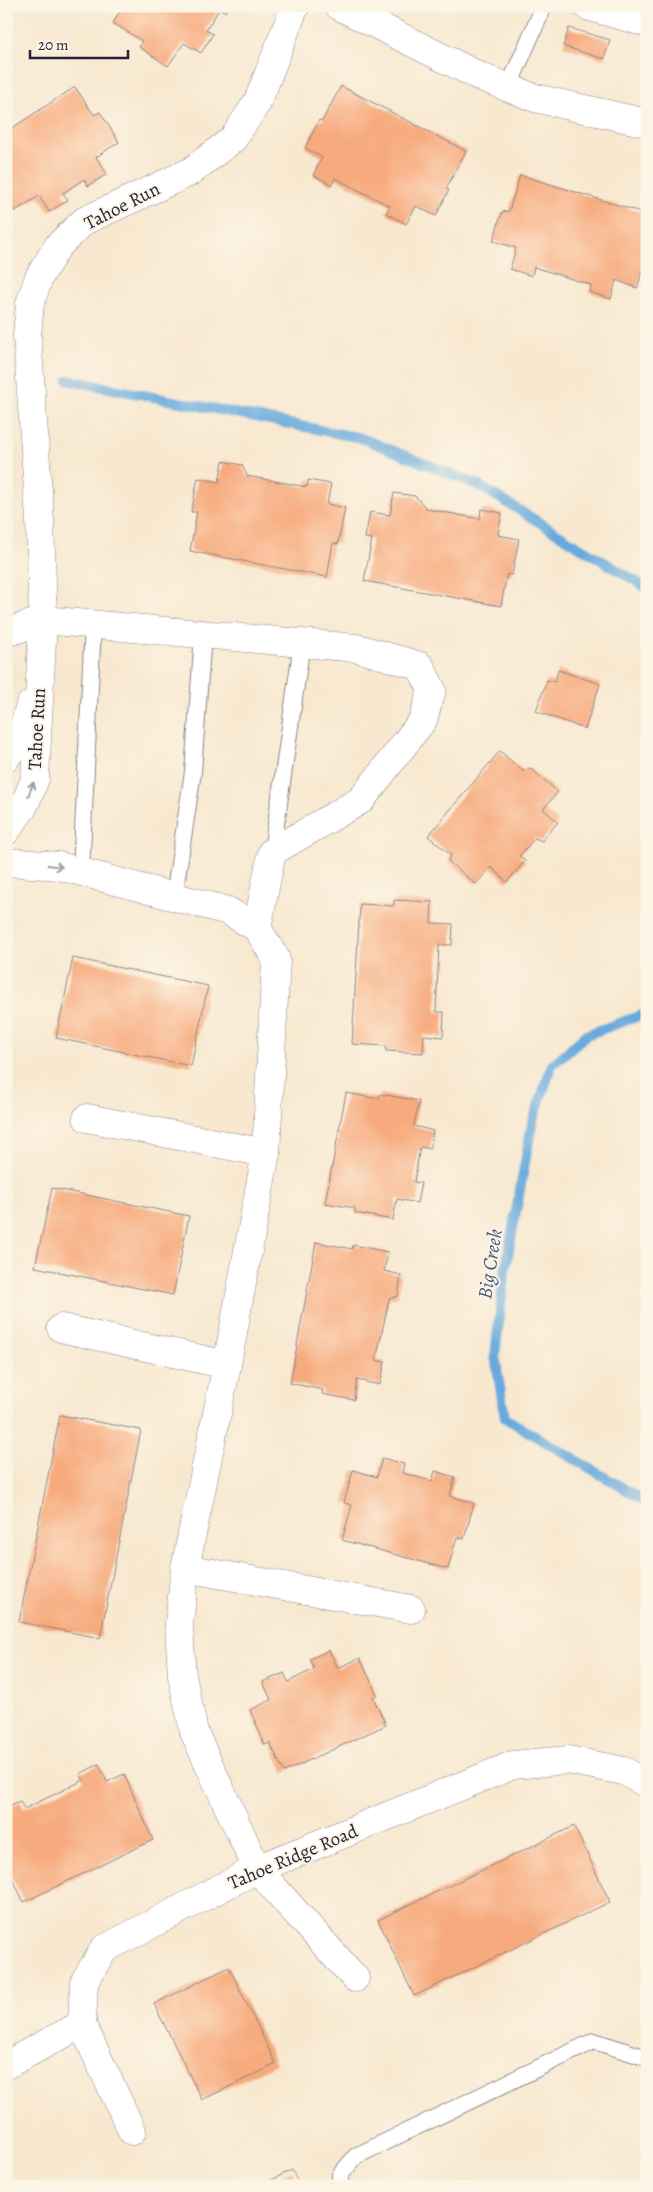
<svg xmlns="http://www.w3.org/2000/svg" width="653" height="2192" font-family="Alegreya,serif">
	<rect width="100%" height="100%" fill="#fcf5e5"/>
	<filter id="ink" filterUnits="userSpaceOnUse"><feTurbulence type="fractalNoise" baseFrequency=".02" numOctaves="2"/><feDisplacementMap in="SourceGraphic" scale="10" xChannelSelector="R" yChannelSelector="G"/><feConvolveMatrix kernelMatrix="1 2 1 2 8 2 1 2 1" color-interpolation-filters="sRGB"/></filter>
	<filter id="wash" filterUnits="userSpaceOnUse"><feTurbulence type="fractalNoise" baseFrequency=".0096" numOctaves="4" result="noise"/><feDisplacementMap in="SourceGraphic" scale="20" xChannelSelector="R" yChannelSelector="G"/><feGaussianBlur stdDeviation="1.12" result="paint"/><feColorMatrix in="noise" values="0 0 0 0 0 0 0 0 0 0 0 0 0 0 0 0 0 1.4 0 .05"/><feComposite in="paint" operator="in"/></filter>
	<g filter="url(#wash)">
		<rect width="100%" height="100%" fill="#f8e8d0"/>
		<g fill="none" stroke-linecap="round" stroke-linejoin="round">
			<!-- stream -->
			<g stroke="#68aadd" stroke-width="10">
				<polyline points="68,380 361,438 478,485 647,588"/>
				<polyline points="647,1013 586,1035 552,1065 532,1124 504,1277 495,1356 505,1418 647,1502"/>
			</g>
		</g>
		<g id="blocks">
			<!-- building -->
			<g fill="#f7aa7d">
				<polygon points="123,6 229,6 225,12 220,8 206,30 213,34 201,53 184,43 168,66 139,47 142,41 113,23"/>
				<polygon points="569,28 610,40 604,59 563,46"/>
				<polygon points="341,86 466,151 446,189 449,190 436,216 416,206 406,224 386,213 390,206 335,178 332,185 313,175 322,157 305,148 319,120 322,121"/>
				<polygon points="75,87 94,115 100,112 119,142 96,157 107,174 88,186 84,179 63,193 68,200 49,212 39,196 15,211 6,199 6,132"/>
				<polygon points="520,175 647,214 647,238 641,256 647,257 637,288 616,280 611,299 589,292 591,285 534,267 532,276 510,269 516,248 493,241 502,212 509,211"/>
				<polygon points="223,461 242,465 247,476 307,487 308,480 331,484 327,504 345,508 338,544 333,543 327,577 190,551 197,512 191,512 198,478 219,482"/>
				<polygon points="394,493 415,496 427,509 480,519 481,509 502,513 498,535 519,539 512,575 507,574 501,606 364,581 372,539 365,538 370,512 390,515"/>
				<polygon points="558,670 600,684 585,729 536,711 547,680 555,682"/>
				<polygon points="500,751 523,771 530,768 558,792 543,809 558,822 542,841 535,838 519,856 525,861 507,882 491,867 476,884 448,861 451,855 428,836"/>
				<polygon points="394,900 432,902 431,923 453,924 452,945 439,945 436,1012 444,1012 443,1037 424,1035 423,1053 386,1051 386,1046 352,1044 360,904 394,906"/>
				<polygon points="73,958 208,986 191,1066 56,1038"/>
				<polygon points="346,1093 379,1099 380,1094 419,1101 414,1126 433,1131 430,1149 420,1147 414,1182 421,1183 417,1203 397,1199 393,1220 355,1213 355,1208 325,1203"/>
				<polygon points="52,1188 189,1216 173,1295 35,1267"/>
				<polygon points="316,1242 352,1249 353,1245 388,1252 384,1271 401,1275 398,1296 389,1299 376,1360 385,1362 380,1385 357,1380 354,1400 322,1394 323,1390 290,1383"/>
				<polygon points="60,1415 141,1430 100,1638 19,1622"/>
				<polygon points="382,1458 404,1464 402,1473 432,1481 435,1471 455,1477 450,1496 474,1503 464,1539 457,1537 448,1569 342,1540 352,1505 344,1503 353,1470 377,1477"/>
				<polygon points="329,1650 338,1668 360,1658 377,1695 373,1697 386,1725 284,1772 270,1743 265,1745 250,1710 271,1700 263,1682 284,1673 288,1682 314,1669 310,1659"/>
				<polygon points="99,1764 107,1782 124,1774 153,1840 24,1902 6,1865 6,1807 20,1801 24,1809 84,1780 80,1774"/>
				<polygon points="574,1826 610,1902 414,1996 378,1920"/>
				<polygon points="229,1967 276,2064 202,2100 154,2004"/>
				<polygon points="292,2170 300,2186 259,2186"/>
			</g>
		</g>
	</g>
	<g filter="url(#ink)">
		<use href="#blocks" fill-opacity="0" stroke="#8d8586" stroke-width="1"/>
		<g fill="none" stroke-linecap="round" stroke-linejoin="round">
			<!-- lane casing -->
			<g stroke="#8d8586" stroke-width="18">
				<g id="lane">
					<polyline points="508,88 544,6"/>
					<polyline points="272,852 302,643"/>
					<polyline points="81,872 93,624"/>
					<polyline points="174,897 193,772 203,634"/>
					<polyline points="340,2186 340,2175 356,2156 594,2041 647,2058"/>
				</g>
			</g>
			<!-- street casing -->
			<g stroke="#8d8586" stroke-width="29">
				<g id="street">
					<polyline points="339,6 481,77 535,98 647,123"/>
					<polyline points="587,6 647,23"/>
					<polyline points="6,633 43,620 357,648 420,666 432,690 423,720 361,800 272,852 257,928"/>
					<polyline points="6,758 20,737 30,705"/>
					<polyline points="6,831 24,806 35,779 43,620 40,520 27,335 30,304 39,277 58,246 84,221 190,172 233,139 258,101 295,6"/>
					<polyline points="6,862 59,866 228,911 257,928 276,959 266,1153 227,1365 185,1568 179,1625 182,1676 194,1732 257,1869 355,1978"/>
					<polyline points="87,1118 266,1153"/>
					<polyline points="61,1328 227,1365"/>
					<polyline points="185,1568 411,1609"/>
					<polyline points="82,2024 132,2131"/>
					<polyline points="6,2065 82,2024 84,1982 104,1949 257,1869 513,1765 568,1760 624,1771 647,1784"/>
				</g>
			</g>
			<!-- lane -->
			<use href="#lane" stroke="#fff" stroke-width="16"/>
			<!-- street -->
			<use href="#street" stroke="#fff" stroke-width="28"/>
		</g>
		<!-- one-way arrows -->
		<defs><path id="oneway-shaft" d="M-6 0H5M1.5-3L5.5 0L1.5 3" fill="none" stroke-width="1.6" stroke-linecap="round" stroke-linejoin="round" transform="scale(1.25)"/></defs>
		<g stroke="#9c9ca7">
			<use href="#oneway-shaft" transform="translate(31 789) rotate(-68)"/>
			<use href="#oneway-shaft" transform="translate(55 866) rotate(8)"/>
		</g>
	</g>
	<g text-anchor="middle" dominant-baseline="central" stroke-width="4" stroke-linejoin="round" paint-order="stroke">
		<!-- street labels -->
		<g font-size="19" fill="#22223b" stroke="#fcf5e5">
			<text transform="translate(122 206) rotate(-27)">Tahoe Run</text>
			<text transform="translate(37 729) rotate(-87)">Tahoe Run</text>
			<text transform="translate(293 1857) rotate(-23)">Tahoe Ridge Road</text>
		</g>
		<!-- water labels -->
		<g font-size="20" font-style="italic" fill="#3e587c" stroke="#fcf5e5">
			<text transform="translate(490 1264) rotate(-81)">Big Creek</text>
		</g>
	</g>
	<!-- margin -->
	<rect width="653" height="2192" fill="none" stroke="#fcf5e5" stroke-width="25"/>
	<!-- scale -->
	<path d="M30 50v8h98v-8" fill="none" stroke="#22223b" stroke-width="2.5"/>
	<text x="38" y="50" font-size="15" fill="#22223b" stroke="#fcf5e5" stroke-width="4" paint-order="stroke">20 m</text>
</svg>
